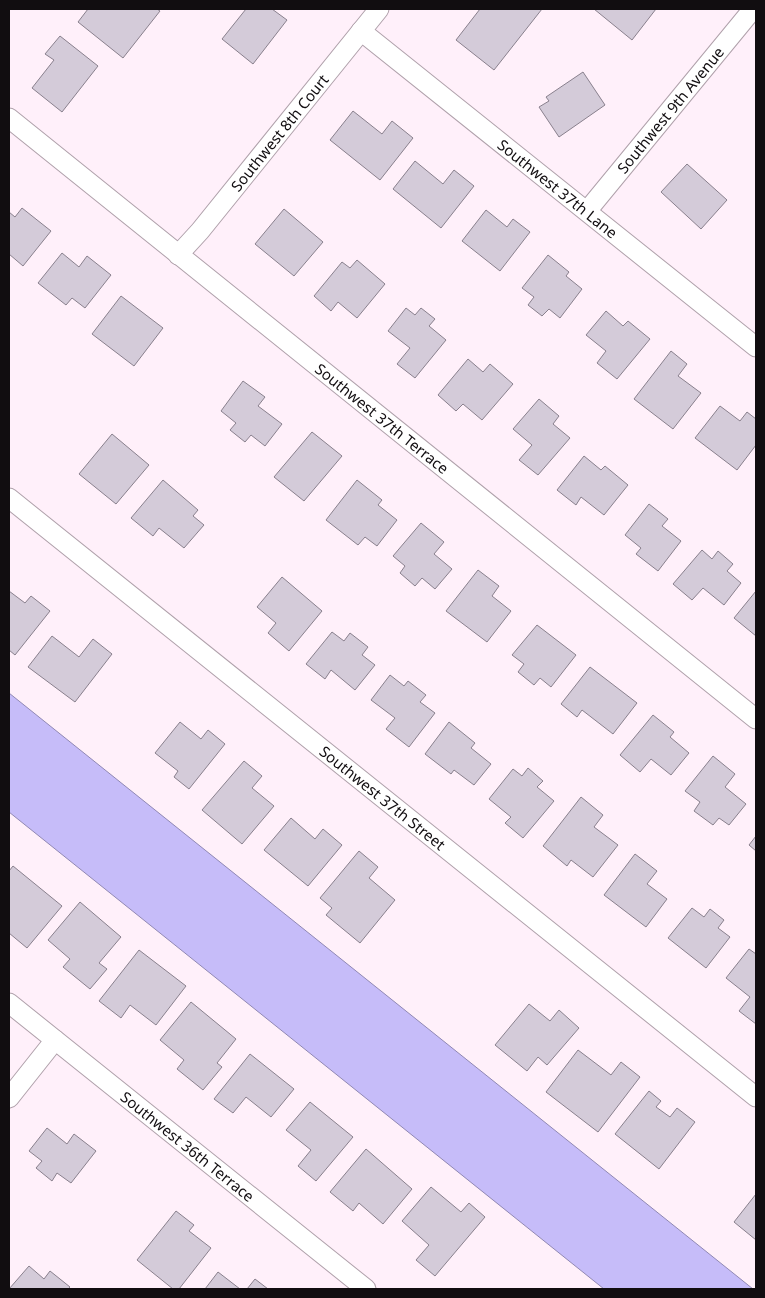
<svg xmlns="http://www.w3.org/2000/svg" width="765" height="1298" font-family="'Noto Sans',sans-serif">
	<rect width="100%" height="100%" fill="#fff0fa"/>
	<!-- water -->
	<polygon fill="#c6bcf9" stroke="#9088b3" points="9,693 753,1289 604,1289 9,812"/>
	<!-- building -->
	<g fill="#d4cbd9" stroke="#89808d">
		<polygon points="88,9 157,9 160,11 123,58 78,22"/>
		<polygon points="246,9 272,9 287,20 253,64 222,39"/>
		<polygon points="480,9 542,9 494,70 456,40"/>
		<polygon points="594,9 656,9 632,40"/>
		<polygon points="60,36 98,66 62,112 32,88 54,60 45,54"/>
		<polygon points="583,72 605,105 559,137 539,107 549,101 546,97"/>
		<polygon points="353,111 382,134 392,121 413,138 380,180 330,140"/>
		<polygon points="415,161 443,184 454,170 474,186 441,228 393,189"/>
		<polygon points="687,164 727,200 701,229 661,192"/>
		<polygon points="22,208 51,231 23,266 9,254 9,212 15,217"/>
		<polygon points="284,209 323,242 294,276 255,244"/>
		<polygon points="486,210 507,227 513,219 530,232 500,271 462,241"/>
		<polygon points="62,253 79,267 87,256 111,275 85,308 72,298 66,305 38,283"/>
		<polygon points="548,255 569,272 566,276 582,289 560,318 549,309 542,316 528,305 534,297 522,288"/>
		<polygon points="357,260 385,284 357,318 338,302 331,311 314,296 342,262 350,268"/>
		<polygon points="121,296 163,328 134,366 92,334"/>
		<polygon points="406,308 415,315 421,308 435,319 429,326 446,340 415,378 397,364 410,348 388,331"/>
		<polygon points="606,311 623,326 628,321 650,339 617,379 597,363 606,351 586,335"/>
		<polygon points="671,351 687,364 678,376 701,393 673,429 634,399"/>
		<polygon points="468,359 483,372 490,364 513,384 482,420 463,404 456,411 438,395"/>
		<polygon points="243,381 265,397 258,406 282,424 265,446 251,435 245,442 230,430 236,423 221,411"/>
		<polygon points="539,399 559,416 553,424 570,438 538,475 519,460 532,445 513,429"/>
		<polygon points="720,406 740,421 747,412 756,419 756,445 737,470 695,438"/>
		<polygon points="312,432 342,456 304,501 274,477"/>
		<polygon points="112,434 149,465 116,504 79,474"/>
		<polygon points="584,456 601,470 605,466 628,485 604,515 581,497 576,505 557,490"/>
		<polygon points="163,480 198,510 193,516 204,525 184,548 159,528 153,536 131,518"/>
		<polygon points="357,480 382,500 378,505 397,520 377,546 365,537 358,545 326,520"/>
		<polygon points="649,504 668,519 662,526 681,541 658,571 636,554 641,548 625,535"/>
		<polygon points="421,523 444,542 434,554 452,569 435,589 422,578 415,586 400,573 405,566 393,556"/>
		<polygon points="702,550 712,559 718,551 733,564 727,571 741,583 724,605 703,588 692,600 673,584"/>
		<polygon points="478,570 499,586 492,596 511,611 487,642 446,611"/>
		<polygon points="282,577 322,611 289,651 268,633 276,623 257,607"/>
		<polygon points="9,591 25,603 31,596 50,611 15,655 9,650"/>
		<polygon points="756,591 756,636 734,618"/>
		<polygon points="537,625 576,655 551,687 540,678 534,685 518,672 524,664 512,655"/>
		<polygon points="332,632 344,641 350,633 368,647 362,655 375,665 355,690 331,670 325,679 306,664"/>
		<polygon points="52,636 79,657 93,639 112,654 75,702 28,667"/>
		<polygon points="590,667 637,703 613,734 582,710 577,717 561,704"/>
		<polygon points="390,675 404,686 408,681 426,695 420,702 435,713 409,747 386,729 395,718 371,700"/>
		<polygon points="653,715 674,732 670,737 689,753 671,775 651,759 640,772 620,755"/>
		<polygon points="180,722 201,739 208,730 225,744 189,789 174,777 178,771 155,753"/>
		<polygon points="449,722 475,743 471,748 491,764 474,785 454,770 451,774 425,754"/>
		<polygon points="713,756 735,774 725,787 746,804 729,825 719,818 713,825 694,811 700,802 685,791"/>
		<polygon points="244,761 262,776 252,788 274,806 242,844 202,810"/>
		<polygon points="528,768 543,781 537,787 554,801 523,838 505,823 511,817 489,799 513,769 522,776"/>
		<polygon points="581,797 603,815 594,827 618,845 593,877 571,860 567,866 543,846"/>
		<polygon points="291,818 315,839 323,829 342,845 308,886 264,850"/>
		<polygon points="756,836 756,851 749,845"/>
		<polygon points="359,851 378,867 369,878 395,900 360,943 326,915 332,908 320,898"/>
		<polygon points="635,854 657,871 647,884 667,899 646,927 604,895"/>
		<polygon points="13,866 62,906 27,948 9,933 9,871"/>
		<polygon points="80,902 121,937 99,963 107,969 90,989 63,967 70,959 48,940"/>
		<polygon points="692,908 704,917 710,909 724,920 718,928 730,937 706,968 668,938"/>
		<polygon points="749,949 756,954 756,1024 739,1011 750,997 726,978"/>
		<polygon points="139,950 186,986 156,1025 130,1005 121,1018 99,1001"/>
		<polygon points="191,1002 236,1039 217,1063 222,1067 203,1090 177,1069 184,1060 160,1040"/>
		<polygon points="529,1004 550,1021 559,1010 579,1028 547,1065 538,1057 527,1071 495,1045"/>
		<polygon points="578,1050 611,1075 621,1062 640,1077 598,1132 546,1092"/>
		<polygon points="250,1054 294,1089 271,1117 246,1097 233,1113 214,1099"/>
		<polygon points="649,1091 661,1101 656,1107 670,1117 677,1108 695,1122 659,1169 615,1134"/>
		<polygon points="310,1102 353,1137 316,1181 298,1166 311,1150 286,1130"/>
		<polygon points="47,1128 67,1144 74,1134 96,1151 71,1183 57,1173 52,1181 36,1168 42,1161 29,1151"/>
		<polygon points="366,1149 412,1189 383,1224 359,1203 353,1211 330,1192"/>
		<polygon points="431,1187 461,1212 469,1203 485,1217 435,1276 416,1260 429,1245 402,1221"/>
		<polygon points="756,1194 756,1240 734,1222"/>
		<polygon points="176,1211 194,1225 189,1231 211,1248 179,1289 173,1289 137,1260"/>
		<polygon points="29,1266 44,1279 50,1271 70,1287 68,1289 9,1289"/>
		<polygon points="218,1272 240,1289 205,1289"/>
		<polygon points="255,1279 268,1289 247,1289"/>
	</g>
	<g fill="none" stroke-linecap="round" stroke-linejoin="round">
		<!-- street casing -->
		<g stroke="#b0a1ab" stroke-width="21">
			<g id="street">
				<path id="s1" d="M 361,31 L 756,347"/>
				<path id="s2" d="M 9,118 L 756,719"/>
				<path id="s3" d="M 587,211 L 753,9"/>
				<path id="s4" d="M 178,255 L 200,231 L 379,9"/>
				<path id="s5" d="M 9,498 L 756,1097"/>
				<path id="s6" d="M 9,1003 L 366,1289"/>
				<polyline points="9,1098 55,1040"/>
			</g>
		</g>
		<!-- street -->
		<use href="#street" stroke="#fff" stroke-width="19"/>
	</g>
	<g text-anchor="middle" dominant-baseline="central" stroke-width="4" stroke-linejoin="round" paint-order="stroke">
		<!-- street labels -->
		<g font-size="15" fill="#110d10" stroke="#fff0fa">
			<text stroke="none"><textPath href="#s3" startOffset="131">Southwest 9th Avenue</textPath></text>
			<text stroke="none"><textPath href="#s4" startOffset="159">Southwest 8th Court</textPath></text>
			<text stroke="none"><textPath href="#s1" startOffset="252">Southwest 37th Lane</textPath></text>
			<text stroke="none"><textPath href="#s2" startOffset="479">Southwest 37th Terrace</textPath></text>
			<text stroke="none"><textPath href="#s5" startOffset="479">Southwest 37th Street</textPath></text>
			<text stroke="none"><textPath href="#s6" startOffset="229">Southwest 36th Terrace</textPath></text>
		</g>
	</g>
	<!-- border -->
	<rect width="765" height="1298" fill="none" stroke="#110d10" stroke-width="20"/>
</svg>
